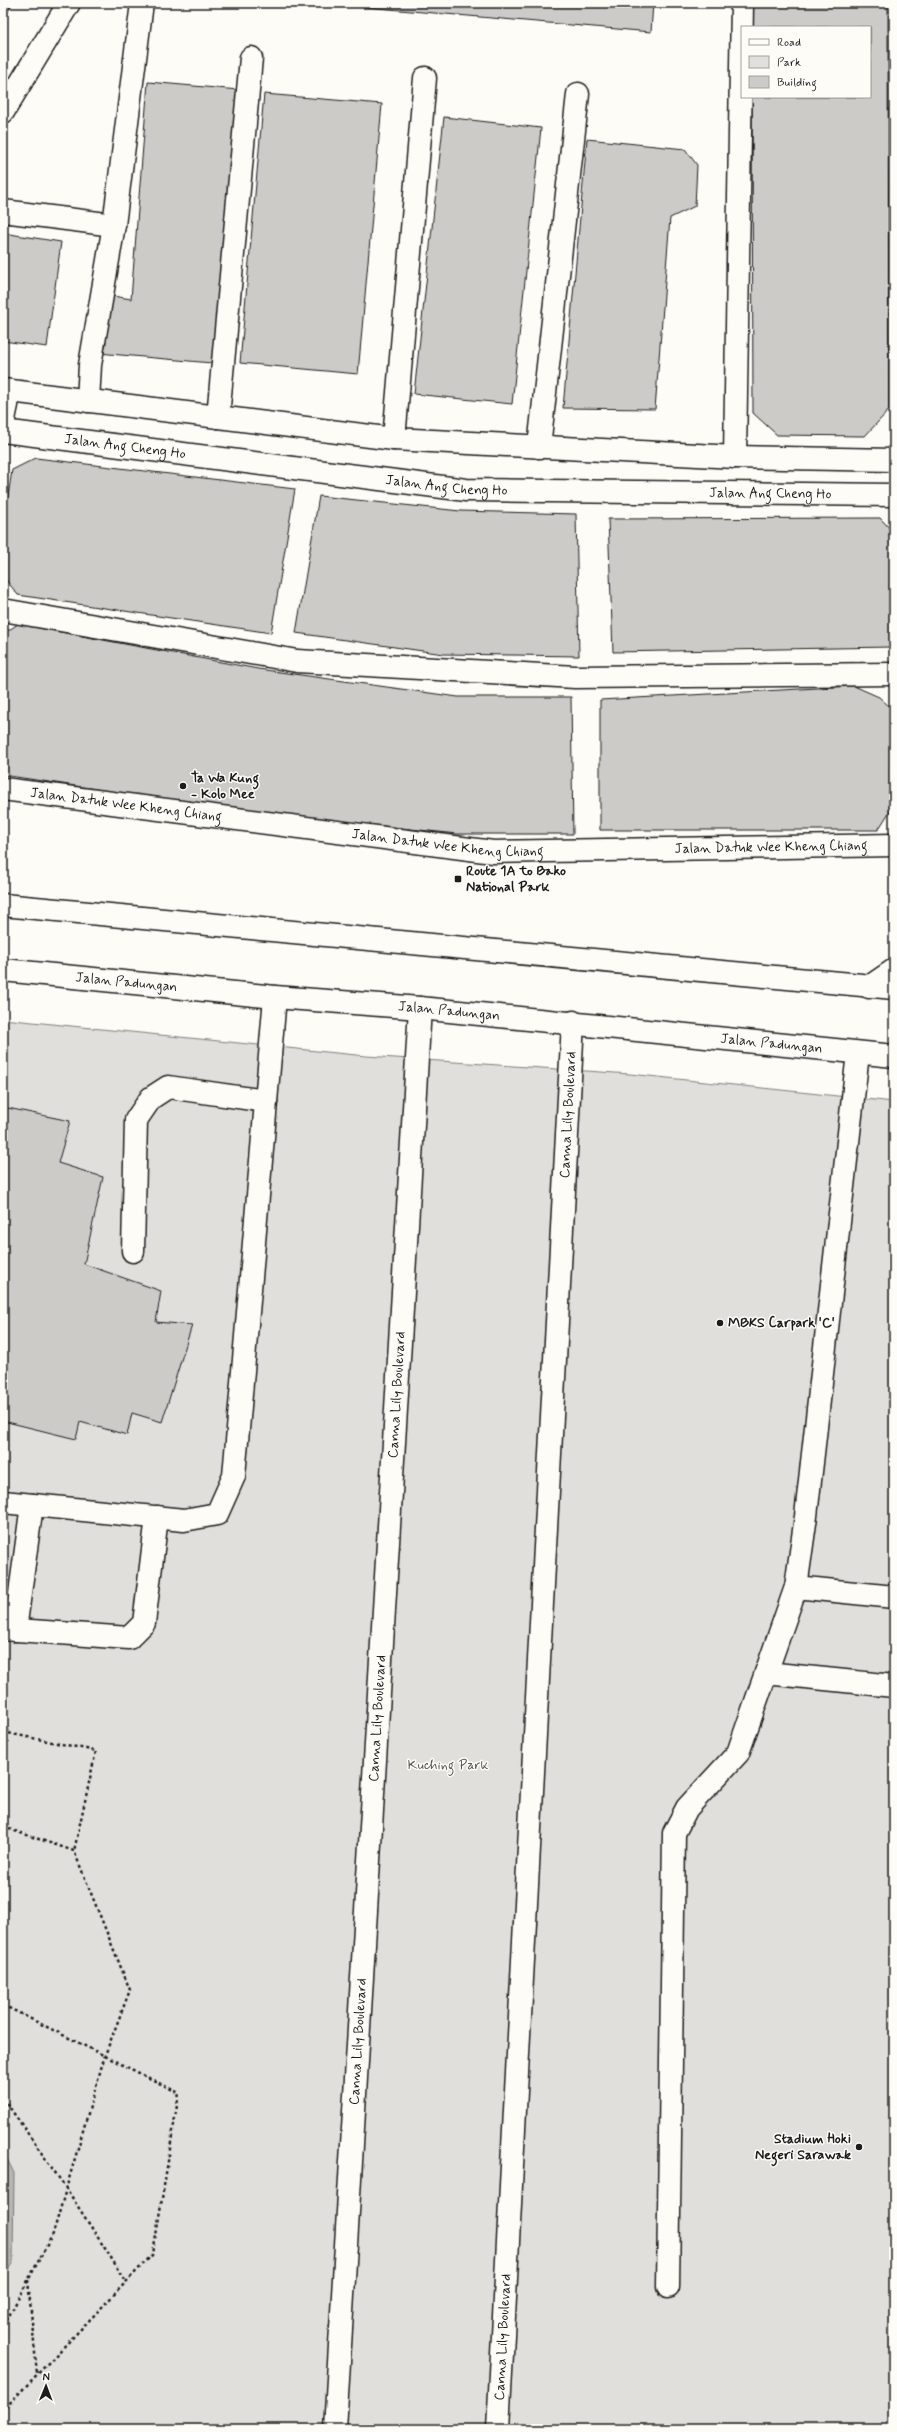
<svg xmlns="http://www.w3.org/2000/svg" width="897" height="2432" font-family="Mynerve,sans-serif">
	<rect width="100%" height="100%" fill="#fdfcf7"/>
	<filter id="ink" filterUnits="userSpaceOnUse"><feTurbulence type="fractalNoise" baseFrequency=".025" numOctaves="2"/><feDisplacementMap in="SourceGraphic" scale="8" xChannelSelector="R" yChannelSelector="G"/><feConvolveMatrix kernelMatrix="1 2 1 2 8 2 1 2 1" color-interpolation-filters="sRGB"/></filter>
	<g filter="url(#ink)">
		<!-- green -->
		<polygon fill="#e0dfdb" stroke="#7e7e7c" points="3,1019 366,1056 630,1074 894,1102 894,2429 3,2429"/>
		<!-- water -->
		<polygon fill="#b7b6b2" stroke="#797876" points="3,2151 14,2173 13,2262 3,2278"/>
		<!-- building -->
		<g fill="#cccbc8" stroke="#1c1c1c">
			<polygon points="3,3 13,3 3,19"/>
			<polygon points="355,3 653,3 651,32 354,6"/>
			<polygon points="752,3 888,3 889,410 865,436 777,435 753,413 752,97 870,97 870,27 752,27"/>
			<polygon points="148,82 239,90 212,363 98,353 107,295 131,299"/>
			<polygon points="264,94 382,104 358,374 240,363"/>
			<polygon points="444,117 541,128 512,404 414,394"/>
			<polygon points="587,139 685,149 697,165 695,206 670,218 655,409 563,408"/>
			<polygon points="3,233 61,242 47,347 3,341"/>
			<polygon points="36,458 295,489 271,633 18,595 3,576 3,531 12,470"/>
			<polygon points="319,496 460,511 576,514 579,656 444,654 296,633"/>
			<polygon points="880,518 894,533 891,647 613,652 608,519"/>
			<polygon points="18,624 258,669 458,697 571,697 573,834 457,834 234,810 3,775 3,634"/>
			<polygon points="854,686 879,697 891,708 890,811 878,830 600,830 600,700"/>
			<polygon points="3,1107 70,1121 58,1163 103,1177 84,1264 161,1291 156,1322 192,1325 162,1422 132,1413 127,1435 80,1422 76,1439 3,1421"/>
		</g>
		<g fill="none" stroke-linecap="round" stroke-linejoin="round">
			<!-- minor casing -->
			<g stroke="#1c1c1c" stroke-width="25">
				<g id="minor">
					<polyline points="3,112 69,3"/>
					<polyline points="3,211 114,225"/>
					<polyline points="3,390 394,439 735,457 894,460"/>
					<polyline points="3,394 7,405 3,424"/>
					<polyline points="88,401 90,365 114,225 142,3"/>
					<polyline points="218,417 251,58"/>
					<path id="s1" d="M 3,431 L 466,490 L 894,495"/>
					<polyline points="394,439 425,78"/>
					<polyline points="539,447 578,94"/>
					<polyline points="735,457 742,3"/>
					<polyline points="3,610 297,661 575,677 894,674"/>
					<path id="s2" d="M 3,789 L 493,852 L 894,845"/>
					<polyline points="869,987 894,970"/>
					<polyline points="133,1251 136,1120 151,1098 168,1087 266,1101"/>
					<polyline points="3,1502 184,1520 217,1514 234,1476 275,997"/>
					<polyline points="796,1587 894,1597"/>
					<polyline points="3,1629 129,1638 144,1623 157,1517"/>
					<polyline points="15,1630 32,1505"/>
					<polyline points="766,1673 894,1686"/>
					<polyline points="668,2287 674,1833 687,1808 738,1753 796,1587 806,1516 858,1053"/>
					<path id="s3" d="M 335,2429 L 420,1008"/>
					<path id="s4" d="M 498,2429 L 573,1022"/>
				</g>
			</g>
			<!-- major casing -->
			<g stroke="#1c1c1c" stroke-width="25">
				<g id="major">
					<polyline points="3,905 894,988"/>
					<path id="s5" d="M 3,970 L 275,997 L 420,1008 L 894,1056"/>
				</g>
			</g>
			<!-- path -->
			<g stroke="#1c1c1c" stroke-width="2.5" stroke-dasharray="3 3" stroke-linecap="butt">
				<polyline points="3,1732 96,1751 74,1851"/>
				<polyline points="3,1827 74,1851 130,1990 105,2055 53,2234 3,2327"/>
				<polyline points="3,2005 179,2093 153,2254 3,2410"/>
				<polyline points="3,2098 66,2188 126,2281"/>
				<polyline points="28,2280 37,2374"/>
			</g>
			<!-- minor -->
			<use href="#minor" stroke="#fdfcf7" stroke-width="22"/>
			<!-- major -->
			<use href="#major" stroke="#fdfcf7" stroke-width="22"/>
		</g>
	</g>
	<!-- markers -->
	<g fill="#1c1c1c" stroke="#fdfcf7" stroke-width="1.5">
		<circle cx="183" cy="786" r="4"/>
		<rect x="454" y="875" width="8" height="8" rx="2"/>
		<circle cx="720" cy="1323" r="4"/>
		<circle cx="859" cy="2147" r="4"/>
	</g>
	<g text-anchor="middle" dominant-baseline="central" stroke-width="3" stroke-linejoin="round" paint-order="stroke">
		<!-- street labels -->
		<g font-size="14" fill="#1c1c1c" stroke="#fdfcf7">
			<text stroke="none"><textPath href="#s1" startOffset="123">Jalan Ang Cheng Ho</textPath></text>
			<text stroke="none"><textPath href="#s1" startOffset="447">Jalan Ang Cheng Ho</textPath></text>
			<text stroke="none"><textPath href="#s1" startOffset="771">Jalan Ang Cheng Ho</textPath></text>
			<text stroke="none"><textPath href="#s2" startOffset="124">Jalan Datuk Wee Kheng Chiang</textPath></text>
			<text stroke="none"><textPath href="#s2" startOffset="448">Jalan Datuk Wee Kheng Chiang</textPath></text>
			<text stroke="none"><textPath href="#s2" startOffset="772">Jalan Datuk Wee Kheng Chiang</textPath></text>
			<text stroke="none"><textPath href="#s5" startOffset="124">Jalan Padungan</textPath></text>
			<text stroke="none"><textPath href="#s5" startOffset="448">Jalan Padungan</textPath></text>
			<text stroke="none"><textPath href="#s5" startOffset="772">Jalan Padungan</textPath></text>
			<text stroke="none"><textPath href="#s4" startOffset="1316">Canna Lily Boulevard</textPath></text>
			<text stroke="none"><textPath href="#s3" startOffset="1036">Canna Lily Boulevard</textPath></text>
			<text stroke="none"><textPath href="#s3" startOffset="712">Canna Lily Boulevard</textPath></text>
			<text stroke="none"><textPath href="#s3" startOffset="388">Canna Lily Boulevard</textPath></text>
			<text stroke="none"><textPath href="#s4" startOffset="92">Canna Lily Boulevard</textPath></text>
		</g>
		<!-- poi labels -->
		<g font-size="14" font-weight="bold" fill="#1c1c1c" stroke="#fdfcf7" text-anchor="start">
			<text x="191" y="778">Ta Wa Kung<tspan x="191" dy="16">- Kolo Mee</tspan></text>
			<text x="466" y="871">Route 1A to Bako<tspan x="466" dy="16">National Park</tspan></text>
			<text x="728" y="1323">MBKS Carpark 'C'</text>
			<text x="851" y="2139" text-anchor="end">Stadium Hoki<tspan x="851" dy="16">Negeri Sarawak</tspan></text>
		</g>
		<!-- park labels -->
		<g font-size="14" fill="#575655" stroke="#fdfcf7">
			<text x="448" y="1765">Kuching Park</text>
		</g>
	</g>
	<!-- margin -->
	<rect width="897" height="2432" fill="none" stroke="#fdfcf7" stroke-width="16"/>
	<rect x="8" y="8" width="881" height="2416" fill="none" stroke="#1c1c1c" stroke-width="1.5" filter="url(#ink)"/>
	<!-- legend -->
	<rect x="741" y="26" width="130" height="72" fill="#fdfcf7" stroke="#a3a29f"/>
	<rect x="749" y="39" width="20" height="6" fill="#fdfcf7" stroke="#a3a29f"/>
	<text x="777" y="46" font-size="12" fill="#1c1c1c">Road</text>
	<rect x="749" y="56" width="20" height="12" fill="#e0dfdb" stroke="#a3a29f"/>
	<text x="777" y="66" font-size="12" fill="#1c1c1c">Park</text>
	<rect x="749" y="76" width="20" height="12" fill="#cccbc8" stroke="#a3a29f"/>
	<text x="777" y="86" font-size="12" fill="#1c1c1c">Building</text>
	<!-- north arrow -->
	<g transform="translate(46 2386) rotate(1)" stroke="#fdfcf7" stroke-width="3" paint-order="stroke">
	<path d="M0-3L7 15L0 10L-7 15Z" fill="#1c1c1c"/>
	<text y="-6" font-size="11" font-weight="bold" text-anchor="middle" fill="#1c1c1c">N</text>
	</g>
</svg>
